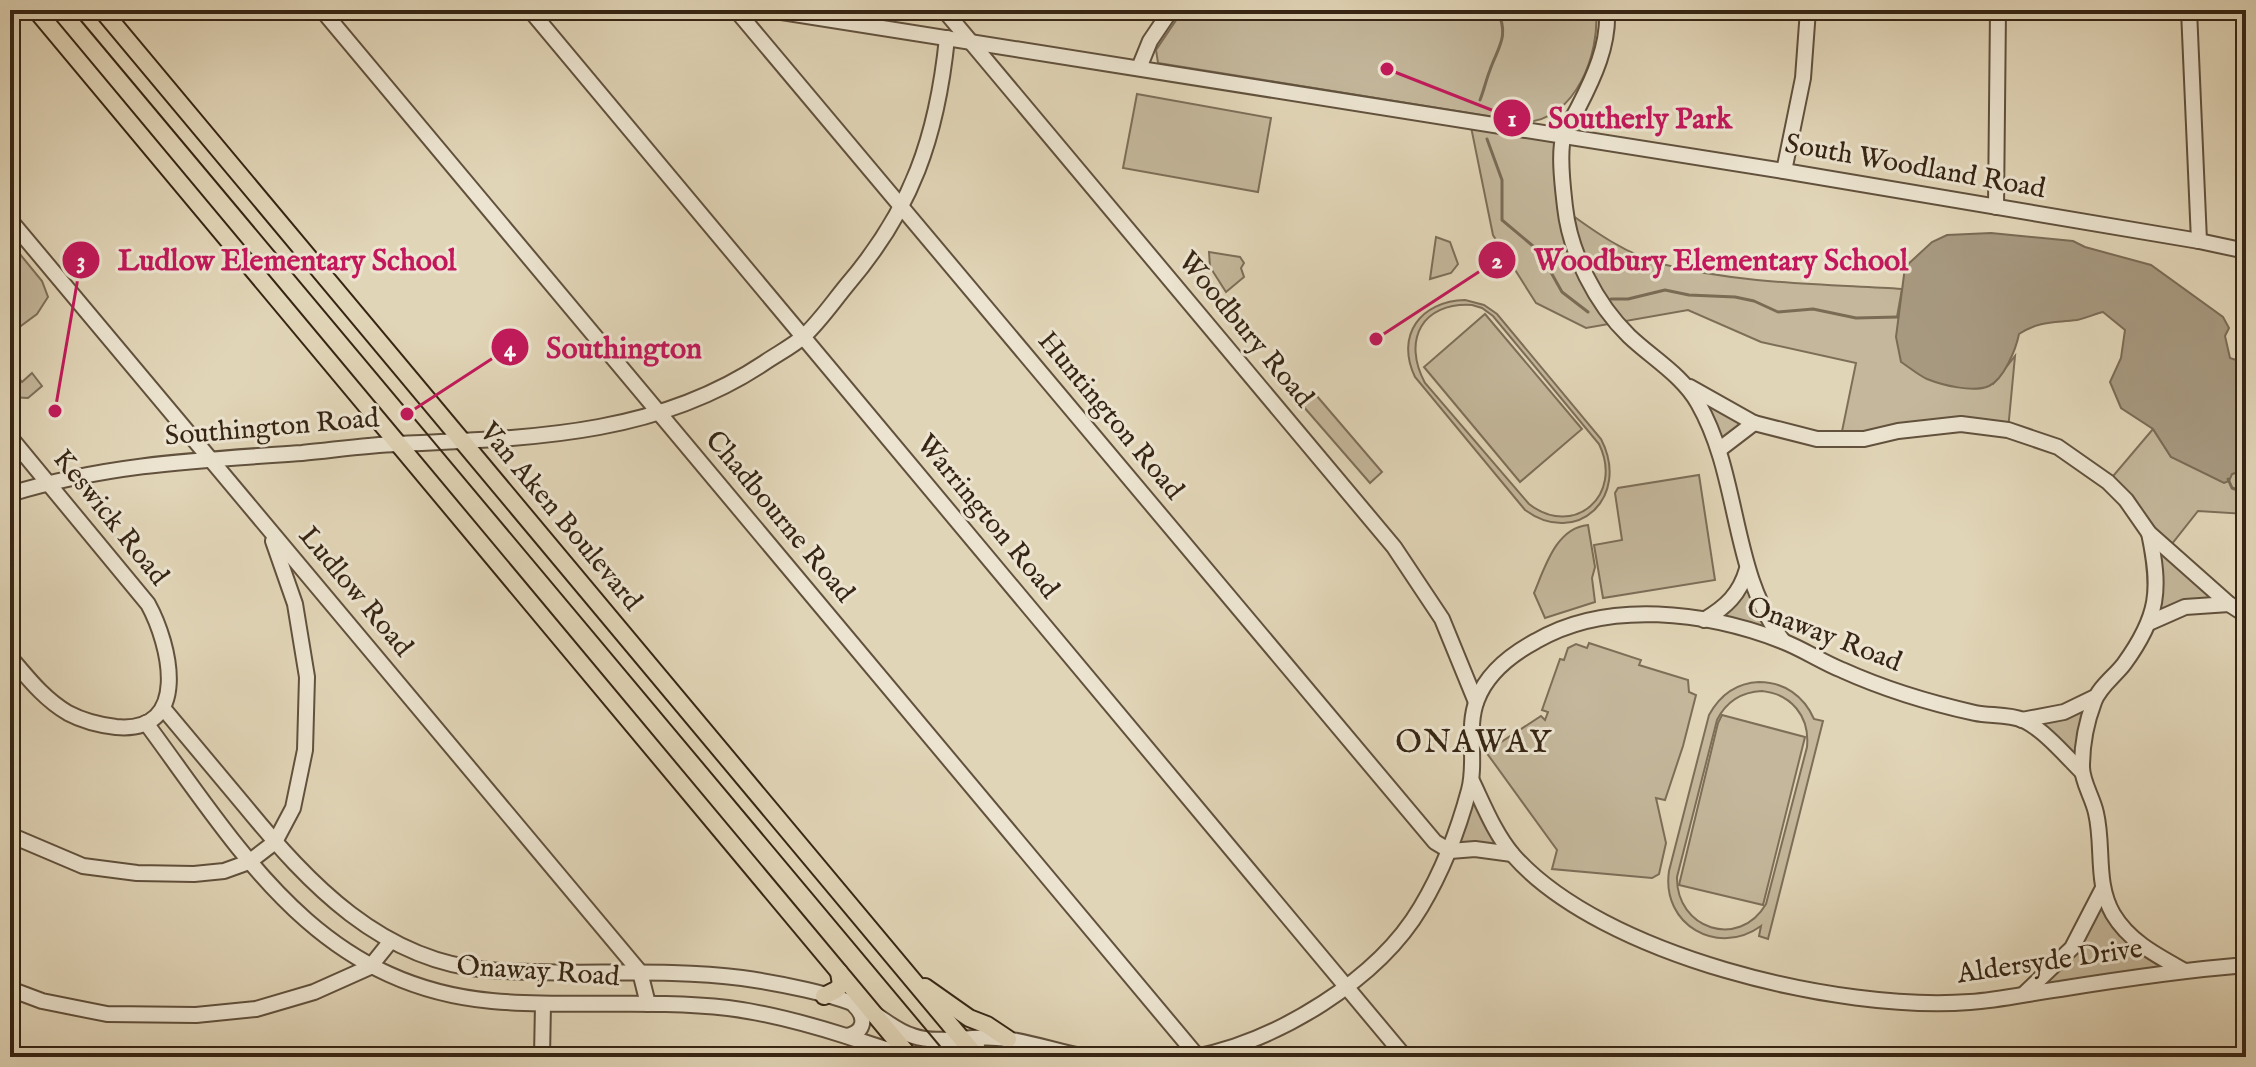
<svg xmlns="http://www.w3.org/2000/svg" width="2256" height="1067" font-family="'IM FELL English',serif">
	<rect width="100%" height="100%" fill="#e1d5b7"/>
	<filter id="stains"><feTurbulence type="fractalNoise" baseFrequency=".0025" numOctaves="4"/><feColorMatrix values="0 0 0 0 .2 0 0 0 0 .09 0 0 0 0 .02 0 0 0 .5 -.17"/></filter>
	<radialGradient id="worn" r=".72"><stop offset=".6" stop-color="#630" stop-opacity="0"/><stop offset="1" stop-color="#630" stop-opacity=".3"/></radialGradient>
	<!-- green -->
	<g fill="#c4b79b" stroke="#7d6e58" stroke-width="2" fill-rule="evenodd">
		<path d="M 1183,10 L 1596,10 C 1600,53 1576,120 1525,122 L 1158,63 L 1156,50 Z"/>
		<polygon points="1137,94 1271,118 1258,192 1123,168"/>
		<path d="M 1470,122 L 1563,136 L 1565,210 C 1595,232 1626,254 1662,264 C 1740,284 1823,284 1902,289 L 1897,317 L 1993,384 L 2015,356 L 2008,430 L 1988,426 L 1840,441 L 1856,363 L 1761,342 L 1688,310 L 1586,328 L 1536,303 L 1493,235 Z"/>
		<polygon points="1436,237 1450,242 1458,264 1451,273 1430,279"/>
		<polygon points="10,242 42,281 48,297 37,314 10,334"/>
		<polygon points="1209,252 1240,257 1244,263 1241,268 1244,277 1226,292 1210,267"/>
		<path d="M 1465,300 L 1484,305 L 1497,314 L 1601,439 C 1631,497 1577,548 1525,510 L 1415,377 C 1395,335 1421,301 1465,300 ZM 1472,305 L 1482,308 L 1493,316 L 1599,444 C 1624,495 1574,539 1529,504 L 1425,383 C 1402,340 1422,302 1472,305 Z"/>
		<polygon points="1485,314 1582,429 1520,482 1424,367"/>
		<polygon points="32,373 42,386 28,398 10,397 10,380 18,377 22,382"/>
		<polygon points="1689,387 1754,423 1720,449"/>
		<polygon points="1316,395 1382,472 1370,483 1303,406"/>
		<polygon points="2153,429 2171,457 2232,474 2241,471 2246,462 2246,514 2198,511 2168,549 2229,604 2151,622 2149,533 2108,482"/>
		<polygon points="1699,475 1715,580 1603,598 1594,545 1622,540 1615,493 1618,488"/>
		<path d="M 1588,525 L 1595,567 L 1592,578 L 1595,602 L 1545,618 L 1534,593 C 1545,567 1556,528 1588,525 Z"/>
		<polygon points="1747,569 1783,641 1704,620 1721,610"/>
		<polygon points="1589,643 1641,660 1639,665 1688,680 1689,692 1696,695 1683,746 1665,800 1656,798 1666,843 1659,874 1652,878 1552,869 1557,850 1486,752 1541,716 1545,720 1548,712 1542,710 1560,659 1564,660 1568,648 1576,644 1587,648"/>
		<path d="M 1759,682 C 1784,682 1804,696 1814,719 L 1823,721 L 1768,939 L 1759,936 L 1761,926 C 1718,957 1661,925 1669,871 L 1709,715 C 1720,695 1736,683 1759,682 ZM 1762,691 C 1791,694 1810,716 1807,747 L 1766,904 C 1739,950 1676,929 1677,877 L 1717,720 C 1726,702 1741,692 1762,691 Z"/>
		<polygon points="2095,697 2082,772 2022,720"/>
		<polygon points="1722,715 1805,737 1763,905 1679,885 1718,723"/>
		<polygon points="1472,781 1512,854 1450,851"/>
		<polygon points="2102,890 2117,921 2183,970 2024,994 2058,964"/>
	</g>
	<!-- water -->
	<path fill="#a79980" stroke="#7a6b55" stroke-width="2" d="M 1991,233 L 2073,241 L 2085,247 L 2151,265 L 2223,317 L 2229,328 L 2225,336 L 2230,358 L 2245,363 L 2246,462 L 2241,471 L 2232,474 L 2229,481 L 2224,483 L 2171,457 L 2153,429 L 2121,408 L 2110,382 L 2121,358 L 2125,330 L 2103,312 C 2095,314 2086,318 2077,320 C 2054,323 2041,320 2019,334 C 2016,349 2004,379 1989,386 C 1973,393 1942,385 1927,379 C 1918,375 1909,367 1901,362 L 1896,337 L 1905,267 L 1932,242 L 1947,235 Z"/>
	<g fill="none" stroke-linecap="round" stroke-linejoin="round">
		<!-- stream -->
		<g stroke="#7a6b55" stroke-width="3">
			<path d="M 1480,100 C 1484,90 1486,80 1490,70 C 1498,47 1510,36 1497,10"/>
			<polyline points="1487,139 1502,180 1502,220 1539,251 1562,292 1588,312"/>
			<polyline points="1611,299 1628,299 1665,290 1689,295 1735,297 1754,301 1778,312 1813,309 1856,318 1898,317"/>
			<polyline points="2228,479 2232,488 2246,493"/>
		</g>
		<!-- minor casing -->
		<g stroke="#61513d" stroke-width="18">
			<g id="minor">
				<polyline points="322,10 1198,1057"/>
				<polyline points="530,10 1405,1057"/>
				<polyline points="736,10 1435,842 1450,851"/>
				<polyline points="769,10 1784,171 2199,241 2246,251"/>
				<polyline points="944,10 1394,547 1442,619 1476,702"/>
				<path d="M 1607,10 C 1609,45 1594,77 1578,108 C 1574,116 1567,126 1564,135 C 1558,152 1563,189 1565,207 C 1570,253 1596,304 1629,336 C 1652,358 1682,375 1698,403 C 1741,478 1730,571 1783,641"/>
				<polyline points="2189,10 2199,241"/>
				<polyline points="1139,68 1150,41 1171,10"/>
				<polyline points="1784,171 1803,78 1808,10"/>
				<polyline points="1996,207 1998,10"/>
				<polyline points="10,220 640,972 648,1004"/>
				<polyline points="1690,387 1754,423 1817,439 1864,439 1898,431 1961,424 2008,430 2058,447 2108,482 2126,500 2149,533 2229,604 2246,615"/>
				<path d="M 10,437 L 148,604 C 170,644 192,734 116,727 C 99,725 83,721 68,713 C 44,699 28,678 10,657"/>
				<polyline points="1720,449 1754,423"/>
				<path d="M 10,494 C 108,464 201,460 302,453 C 334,450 366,445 398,444 C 527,438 653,437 764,363 C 777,354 793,346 804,336 C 820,321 833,302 847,285 C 912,209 937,137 947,38"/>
				<path d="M 2149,533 C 2161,590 2159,616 2124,664 C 2115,676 2099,687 2094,702 C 2086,723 2082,744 2082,767 C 2082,782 2093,798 2096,813 C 2104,847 2095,883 2113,914 C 2129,941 2156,955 2183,970"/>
				<path d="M 1704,620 C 1726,607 1740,594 1747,569"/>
				<polyline points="2151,622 2185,607 2229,604"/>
				<path d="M 163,708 C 190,740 217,773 245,806 C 309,884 381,961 488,970 C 573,977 658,967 742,978 C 777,983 836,994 866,1009 C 882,1017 895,1031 913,1036 C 939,1045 970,1035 997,1038 C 1025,1040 1057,1052 1086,1057"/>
				<polyline points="2022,720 2064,712 2095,697"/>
				<path d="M 146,723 C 240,850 317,985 492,1001 C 570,1008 650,999 728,1008 C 768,1013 808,1024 846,1036 C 871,1044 896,1054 922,1057"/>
				<path d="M 1472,781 C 1484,806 1495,834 1513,855 C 1602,956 1839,1012 1970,1002 C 2000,1000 2030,993 2060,989 C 2122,979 2183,970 2246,965"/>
				<polyline points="10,835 83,866 137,873 194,874 224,871 249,862 275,842 293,808 305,750 307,677 295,604 273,541"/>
				<polyline points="1450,851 1475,849 1512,854"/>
				<polyline points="10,989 42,1001 107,1014 196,1015 256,1009 314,992 370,967 390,942"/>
				<polyline points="2025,993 2072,948 2102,890"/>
				<path d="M 847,1036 C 865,1032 867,1017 854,1005"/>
				<polyline points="542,1057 543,1004"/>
				<polyline points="925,1057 977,1045"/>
				<path d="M 1195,1057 C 1277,1041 1378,980 1421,907 C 1443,870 1458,831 1469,790 C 1477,761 1466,728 1477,700 C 1487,673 1512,654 1536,641 C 1608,599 1707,612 1782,641 C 1803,649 1822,662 1842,670 C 1884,689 1930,703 1975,713 C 1989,716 2009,714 2023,720 C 2043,729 2066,756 2082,772"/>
			</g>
		</g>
		<!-- major casing -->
		<g stroke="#362514" stroke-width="20">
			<g id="major">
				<polyline points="36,10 910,1057"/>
				<polyline points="102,10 977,1057"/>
				<polyline points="925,987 969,1018 987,1025 1008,1039"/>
				<polyline points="824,996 836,990 841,985 839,972"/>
			</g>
		</g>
		<!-- minor -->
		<use href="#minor" stroke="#ece4d0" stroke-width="14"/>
		<!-- major -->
		<use href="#major" stroke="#e1d5b7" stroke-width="16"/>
		<!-- tram -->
		<polyline stroke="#362514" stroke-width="2" points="72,10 949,1057"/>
	</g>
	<g text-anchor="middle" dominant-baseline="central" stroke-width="6" stroke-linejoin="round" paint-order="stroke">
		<!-- street labels -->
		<g font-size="28" fill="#362514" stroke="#ece4d0">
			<text transform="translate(1915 167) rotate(10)">South Woodland Road</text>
			<text transform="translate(1245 330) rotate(50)">Woodbury Road</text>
			<text transform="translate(1110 416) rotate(50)">Huntington Road</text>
			<text transform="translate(272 428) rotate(-5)">Southington Road</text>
			<text transform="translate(560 517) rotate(50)">Van Aken Boulevard</text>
			<text transform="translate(779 517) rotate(50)">Chadbourne Road</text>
			<text transform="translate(987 517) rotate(50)">Warrington Road</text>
			<text transform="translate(110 518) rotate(51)">Keswick Road</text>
			<text transform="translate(355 592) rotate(50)">Ludlow Road</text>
			<text transform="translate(1824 635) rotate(21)">Onaway Road</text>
			<text transform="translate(2050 962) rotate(-8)">Aldersyde Drive</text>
			<text transform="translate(538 972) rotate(4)">Onaway Road</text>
		</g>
		<!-- quarter labels -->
		<g font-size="32" letter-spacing="2" fill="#362514" stroke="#ece4d0">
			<text x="1474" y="743">ONAWAY</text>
		</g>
	</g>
	<!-- callouts -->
	<path fill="none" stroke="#c2185b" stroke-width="3" d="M1387 69L1512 118M1376 339L1497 260M55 411L81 260M407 414L510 347"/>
	<g fill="#c2185b" stroke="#ece4d0" stroke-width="3">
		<circle cx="1387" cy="69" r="8"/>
		<circle cx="1376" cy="339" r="8"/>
		<circle cx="55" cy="411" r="8"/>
		<circle cx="407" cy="414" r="8"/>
		<circle cx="1512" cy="118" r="20"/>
		<circle cx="1497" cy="260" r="20"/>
		<circle cx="81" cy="260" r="20"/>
		<circle cx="510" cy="347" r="20"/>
	</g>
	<g font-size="24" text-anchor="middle" font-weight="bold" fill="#fff">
		<text x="1512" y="126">1</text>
		<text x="1497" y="268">2</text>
		<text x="81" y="268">3</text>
		<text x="510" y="356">4</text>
	</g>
	<g font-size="30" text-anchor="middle" font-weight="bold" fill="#c2185b" stroke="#ece4d0" stroke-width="6" stroke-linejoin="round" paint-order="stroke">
		<text x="1640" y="128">Southerly Park</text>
		<text x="1721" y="270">Woodbury Elementary School</text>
		<text x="287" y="270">Ludlow Elementary School</text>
		<text x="624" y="358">Southington</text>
	</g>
	<!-- margin -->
	<rect width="2256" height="1067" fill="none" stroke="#e1d5b7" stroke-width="40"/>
	<rect x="12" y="12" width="2232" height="1043" fill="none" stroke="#362514" stroke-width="4"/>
	<rect x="20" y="20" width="2216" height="1027" fill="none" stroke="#362514" stroke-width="2"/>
	<rect width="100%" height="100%" filter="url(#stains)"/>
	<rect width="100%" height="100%" fill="url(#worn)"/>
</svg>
